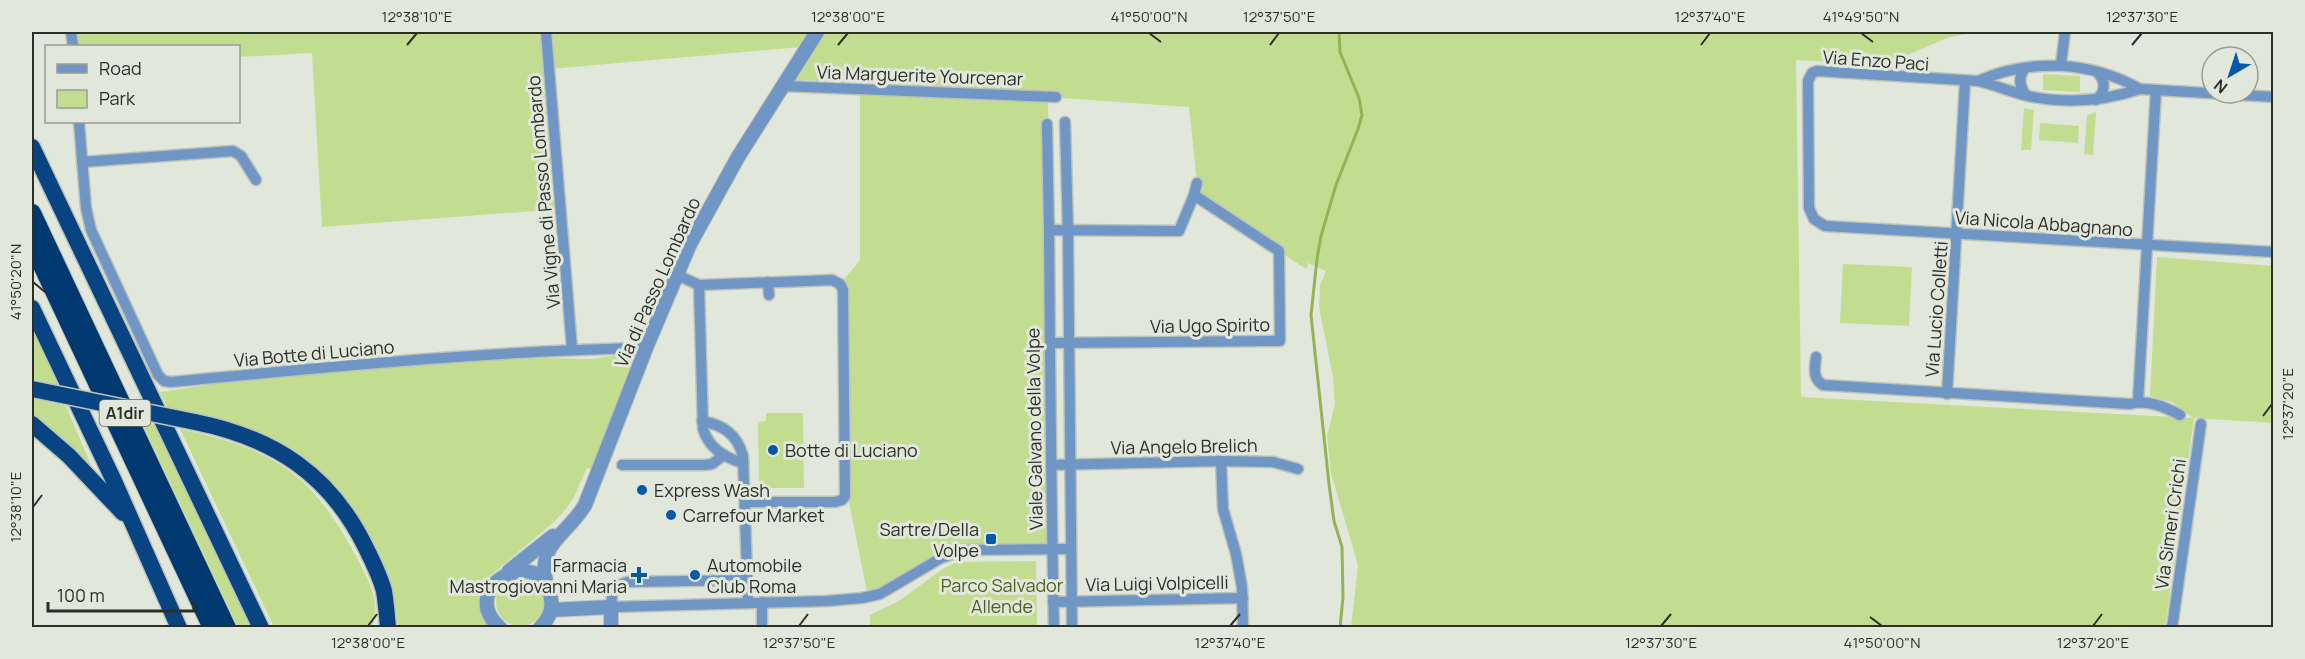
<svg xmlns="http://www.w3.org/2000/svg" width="2305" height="659" font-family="Manrope,sans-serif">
	<rect width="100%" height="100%" fill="#e2e7db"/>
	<!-- green -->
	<g fill="#c2dd90">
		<polygon points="71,32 811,32 801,47 550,69 561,209 322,227 312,53 239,57 238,46 73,46"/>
		<polygon points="821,32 1974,32 1947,38 1884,65 1796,60 1801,397 2193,418 2172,402 2150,396 2157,257 2273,266 2273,423 2194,418 2165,627 1351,627 1358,565 1331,473 1327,436 1335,404 1333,377 1319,307 1320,285 1326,271 1308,263 1306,269 1194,195 1197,183 1189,107 1048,97 1052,549 964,550 868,597 848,497 845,278 860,260 860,85 841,86 841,82 802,80 794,82 794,74"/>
		<polygon points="2043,74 2080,76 2080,92 2043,90"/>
		<polygon points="2024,108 2034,110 2031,150 2021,150"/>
		<polygon points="2096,112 2093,155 2084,154 2087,115"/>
		<polygon points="2040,123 2079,126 2078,143 2039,140"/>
		<polygon points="1843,264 1912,267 1909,326 1840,323"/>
		<polygon points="32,330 59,385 32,380"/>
		<path d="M 631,352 L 634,355 L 634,361 L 591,469 L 587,468 L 574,497 L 566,509 L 554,522 L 486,579 L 481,596 L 481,608 L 488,627 L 398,627 C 397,608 390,592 383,574 L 285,447 C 248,426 209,417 167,407 L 160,392 L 249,379 L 365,368 L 528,358 L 594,359 Z"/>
		<polygon points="32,397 66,406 94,472 32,418"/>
		<polygon points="766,413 803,413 804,488 759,488 758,422 766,421"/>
		<polygon points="141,421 158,425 254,627 238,627"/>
		<path d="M 180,429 C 277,450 313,474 359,562 C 370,583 381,604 372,627 L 274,627 Z"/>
		<polygon points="1036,561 1037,627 870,627 870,615 899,601 941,570 957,562"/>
		<circle cx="520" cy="602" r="24"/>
	</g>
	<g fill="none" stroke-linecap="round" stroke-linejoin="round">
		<!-- stream -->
		<polyline stroke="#94b357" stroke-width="3" points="1339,32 1340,52 1359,98 1362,115 1358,129 1336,185 1321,236 1317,259 1311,315 1329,484 1334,521 1342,547 1343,597 1340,628"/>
		<!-- minor casing -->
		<g stroke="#bec2b8" stroke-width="13">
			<g id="minor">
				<polyline points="71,32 73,46"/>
				<polyline points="546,32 572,349"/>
				<polyline points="2061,64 2065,32"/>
				<path d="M 2025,68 C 2018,77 2019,86 2026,95"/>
				<path d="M 1978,81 C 2030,58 2091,61 2140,89 C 2104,101 2066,104 2028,96 C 2011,92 1995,85 1978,81 L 1817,71 L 1812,73 L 1808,81 L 1809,208 L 1814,219 L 1825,226 L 2274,252"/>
				<polyline points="783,86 1056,97"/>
				<polyline points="2140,89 2274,97"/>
				<path d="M 2096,100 C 2106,92 2106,81 2097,72"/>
				<path d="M 79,122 L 86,208 L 91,230 L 158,375 L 164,381 L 171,382 C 329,367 488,351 646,348"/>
				<polyline points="1065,122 1068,231 1072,628"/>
				<polyline points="1047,124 1049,230"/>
				<polyline points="82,162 233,151 241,156 256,180"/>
				<polyline points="1194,195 1197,183"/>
				<polyline points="677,275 699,285 832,280 840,284 843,290 845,496 842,500 835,502 745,502"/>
				<polyline points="768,282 769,295"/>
				<path d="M 699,285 L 703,429 C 709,448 725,458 743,463"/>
				<path d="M 1050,343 L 1280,341 L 1279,251 L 1194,195 L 1179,231 L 1049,230 C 1050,363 1051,495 1054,628"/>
				<path d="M 1816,357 C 1815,368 1812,378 1823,385 L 2130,404 C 2147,399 2165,407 2180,415"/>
				<polyline points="1947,394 1965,82"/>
				<polyline points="2138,402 2156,90"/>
				<path d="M 702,421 C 723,425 737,434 743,456 L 748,603"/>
				<polyline points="1221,461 1223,509 1236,554 1242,587 1243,628"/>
				<polyline points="622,465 705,465 712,464 724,455"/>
				<polyline points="1051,465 1221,461 1273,462 1298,469"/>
				<polyline points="748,580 627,582 615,587 612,596 611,607 827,601 862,598 880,594 941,558 964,550 1071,549"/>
				<polyline points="762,602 762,628"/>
				<polyline points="1053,602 1243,598"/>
				<polyline points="2172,628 2201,424"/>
			</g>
		</g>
		<!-- tertiary casing -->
		<g stroke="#bec2b8" stroke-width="16">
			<g id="tertiary">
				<polyline points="509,571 553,536"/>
				<path d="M 547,586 C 536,542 566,537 585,505 L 646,348 L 690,244 L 738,157 L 817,32"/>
				<polyline points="551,610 611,607 611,628"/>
				<path d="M 500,628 C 453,585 545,541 551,599 C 553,610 548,620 540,628"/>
			</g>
		</g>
		<!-- trunk casing -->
		<g stroke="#bec2b8" stroke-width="19">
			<g id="trunk">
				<polyline points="32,147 261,628"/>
				<polyline points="32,308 114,481 179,628"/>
				<path d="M 195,422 C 274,438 330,474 366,548 C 373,562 380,576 384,591 C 386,603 387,615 388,628"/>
				<polyline points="32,424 69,456 123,513"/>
			</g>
		</g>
		<!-- motorway casing -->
		<g stroke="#bec2b8" stroke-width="20">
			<g id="motorway">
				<polyline points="32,213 227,628"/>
				<polyline points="32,244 212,628"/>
			</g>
		</g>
		<!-- minor -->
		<use href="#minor" stroke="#6f96c5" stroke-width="10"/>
		<!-- tertiary -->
		<use href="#tertiary" stroke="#6f96c5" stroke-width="14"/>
		<!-- trunk -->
		<use href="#trunk" stroke="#084481" stroke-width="16"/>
		<!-- motorway -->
		<use href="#motorway" stroke="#003870" stroke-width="18"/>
		<!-- trunk-bridge casing -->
		<g stroke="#bec2b8" stroke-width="19" stroke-linecap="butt">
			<polyline id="trunk-bridge" points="32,389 195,422"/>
		</g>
		<!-- trunk-bridge -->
		<use href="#trunk-bridge" stroke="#084481" stroke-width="16"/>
	</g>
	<!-- ticks -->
	<path fill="none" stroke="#2c2e2a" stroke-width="2" d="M 1149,33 L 1161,42M 1861,33 L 1873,42M 407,45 L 417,33M 838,45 L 848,33M 1270,45 L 1279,33M 1701,45 L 1710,33M 2132,45 L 2142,33M 33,282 L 45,292M 2263,416 L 2272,404M 33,507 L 42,495M 1870,617 L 1882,626M 368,626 L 377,614M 799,626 L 808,614M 1230,626 L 1240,614M 1661,626 L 1671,614M 2093,626 L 2102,614"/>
	<!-- markers -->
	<g fill="#0659a7" stroke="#e2e7db" stroke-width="2">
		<circle cx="773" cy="450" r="6"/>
		<circle cx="642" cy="490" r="6"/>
		<circle cx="671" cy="515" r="6"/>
		<rect x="985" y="533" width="12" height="12" rx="3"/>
		<path d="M636 566h6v6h6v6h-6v6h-6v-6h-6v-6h6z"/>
		<circle cx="695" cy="575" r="6"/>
	</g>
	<g text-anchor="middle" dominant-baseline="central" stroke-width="6" stroke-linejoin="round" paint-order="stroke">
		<!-- shield labels -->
		<rect fill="#e2e7db" stroke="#63665f" stroke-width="1.5" x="99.5" y="400" width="51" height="26" rx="4.5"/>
		<g font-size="16" font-weight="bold" fill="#2c2e2a">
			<text x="125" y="413">A1dir</text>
		</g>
		<!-- street labels -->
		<g font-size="18" fill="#2c2e2a" stroke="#e2e7db">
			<text transform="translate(1876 60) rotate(4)">Via Enzo Paci</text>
			<text transform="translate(920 75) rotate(2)">Via Marguerite Yourcenar</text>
			<text transform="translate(543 192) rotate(-95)">Via Vigne di Passo Lombardo</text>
			<text transform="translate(2044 223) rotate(4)">Via Nicola Abbagnano</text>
			<text transform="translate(657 282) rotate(-66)">Via di Passo Lombardo</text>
			<text transform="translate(1936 309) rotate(-86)">Via Lucio Colletti</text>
			<text transform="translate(1210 325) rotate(-1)">Via Ugo Spirito</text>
			<text transform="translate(314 353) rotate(-5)">Via Botte di Luciano</text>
			<text transform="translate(1034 429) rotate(-91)">Viale Galvano della Volpe</text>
			<text transform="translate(1184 446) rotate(-1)">Via Angelo Brelich</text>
			<text transform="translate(2170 524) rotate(-82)">Via Simeri Crichi</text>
			<text transform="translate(1157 583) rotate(-1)">Via Luigi Volpicelli</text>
		</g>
		<!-- poi labels -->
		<g font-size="18" fill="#2c2e2a" stroke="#e2e7db" text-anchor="start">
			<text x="785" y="450">Botte di Luciano</text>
			<text x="654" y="490">Express Wash</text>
			<text x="683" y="515">Carrefour Market</text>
			<text x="979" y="529" text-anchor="end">Sartre/Della<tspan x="979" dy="21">Volpe</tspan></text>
			<text x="627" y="565" text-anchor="end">Farmacia<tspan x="627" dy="21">Mastrogiovanni Maria</tspan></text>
			<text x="707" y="565">Automobile<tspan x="707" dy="21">Club Roma</tspan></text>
		</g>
		<!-- park labels -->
		<g font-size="18" fill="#4d6121" stroke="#e2e7db">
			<text x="1002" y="585">Parco Salvador<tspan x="1002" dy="21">Allende</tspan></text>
		</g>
	</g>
	<!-- border -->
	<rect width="2305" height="659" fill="none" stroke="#e2e7db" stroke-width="66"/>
	<!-- legend -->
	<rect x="45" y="45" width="195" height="78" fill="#e2e7db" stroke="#999d94" stroke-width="1.5"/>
	<rect x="57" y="64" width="30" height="9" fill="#6f96c5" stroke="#999d94" stroke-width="1.5"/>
	<text x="99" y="75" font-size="18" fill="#2c2e2a">Road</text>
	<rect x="57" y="90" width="30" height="18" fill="#c2dd90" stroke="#999d94" stroke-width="1.5"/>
	<text x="99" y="105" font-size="18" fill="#2c2e2a">Park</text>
	<!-- north arrow -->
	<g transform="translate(2230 75) rotate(219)"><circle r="28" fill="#e2e7db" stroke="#999d94" stroke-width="1.5"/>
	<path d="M0-4.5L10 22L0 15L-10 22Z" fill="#0659a7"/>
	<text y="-9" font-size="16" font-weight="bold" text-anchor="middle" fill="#2c2e2a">N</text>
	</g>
	<!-- scale -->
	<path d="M48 602v9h146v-9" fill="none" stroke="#2c2e2a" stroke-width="3"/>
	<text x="57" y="602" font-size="18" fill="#2c2e2a" stroke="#e2e7db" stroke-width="4.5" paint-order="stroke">100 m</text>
	<rect x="33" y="33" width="2239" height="593" fill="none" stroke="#2c2e2a" stroke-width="2"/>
	<g font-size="15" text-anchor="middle" fill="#2c2e2a">
		<text x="417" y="22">12°38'10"E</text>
		<text x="848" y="22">12°38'00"E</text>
		<text x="1149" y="22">41°50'00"N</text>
		<text x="1279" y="22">12°37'50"E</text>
		<text x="1710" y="22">12°37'40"E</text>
		<text x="1861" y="22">41°49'50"N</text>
		<text x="2142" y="22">12°37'30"E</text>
		<text transform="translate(16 282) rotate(-90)" y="5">41°50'20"N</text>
		<text transform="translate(2288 404) rotate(-90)" y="5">12°37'20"E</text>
		<text transform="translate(16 507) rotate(-90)" y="5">12°38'10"E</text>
		<text x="368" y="648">12°38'00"E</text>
		<text x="799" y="648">12°37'50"E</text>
		<text x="1230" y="648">12°37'40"E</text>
		<text x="1661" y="648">12°37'30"E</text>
		<text x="1882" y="648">41°50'00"N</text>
		<text x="2093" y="648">12°37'20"E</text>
	</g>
</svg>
